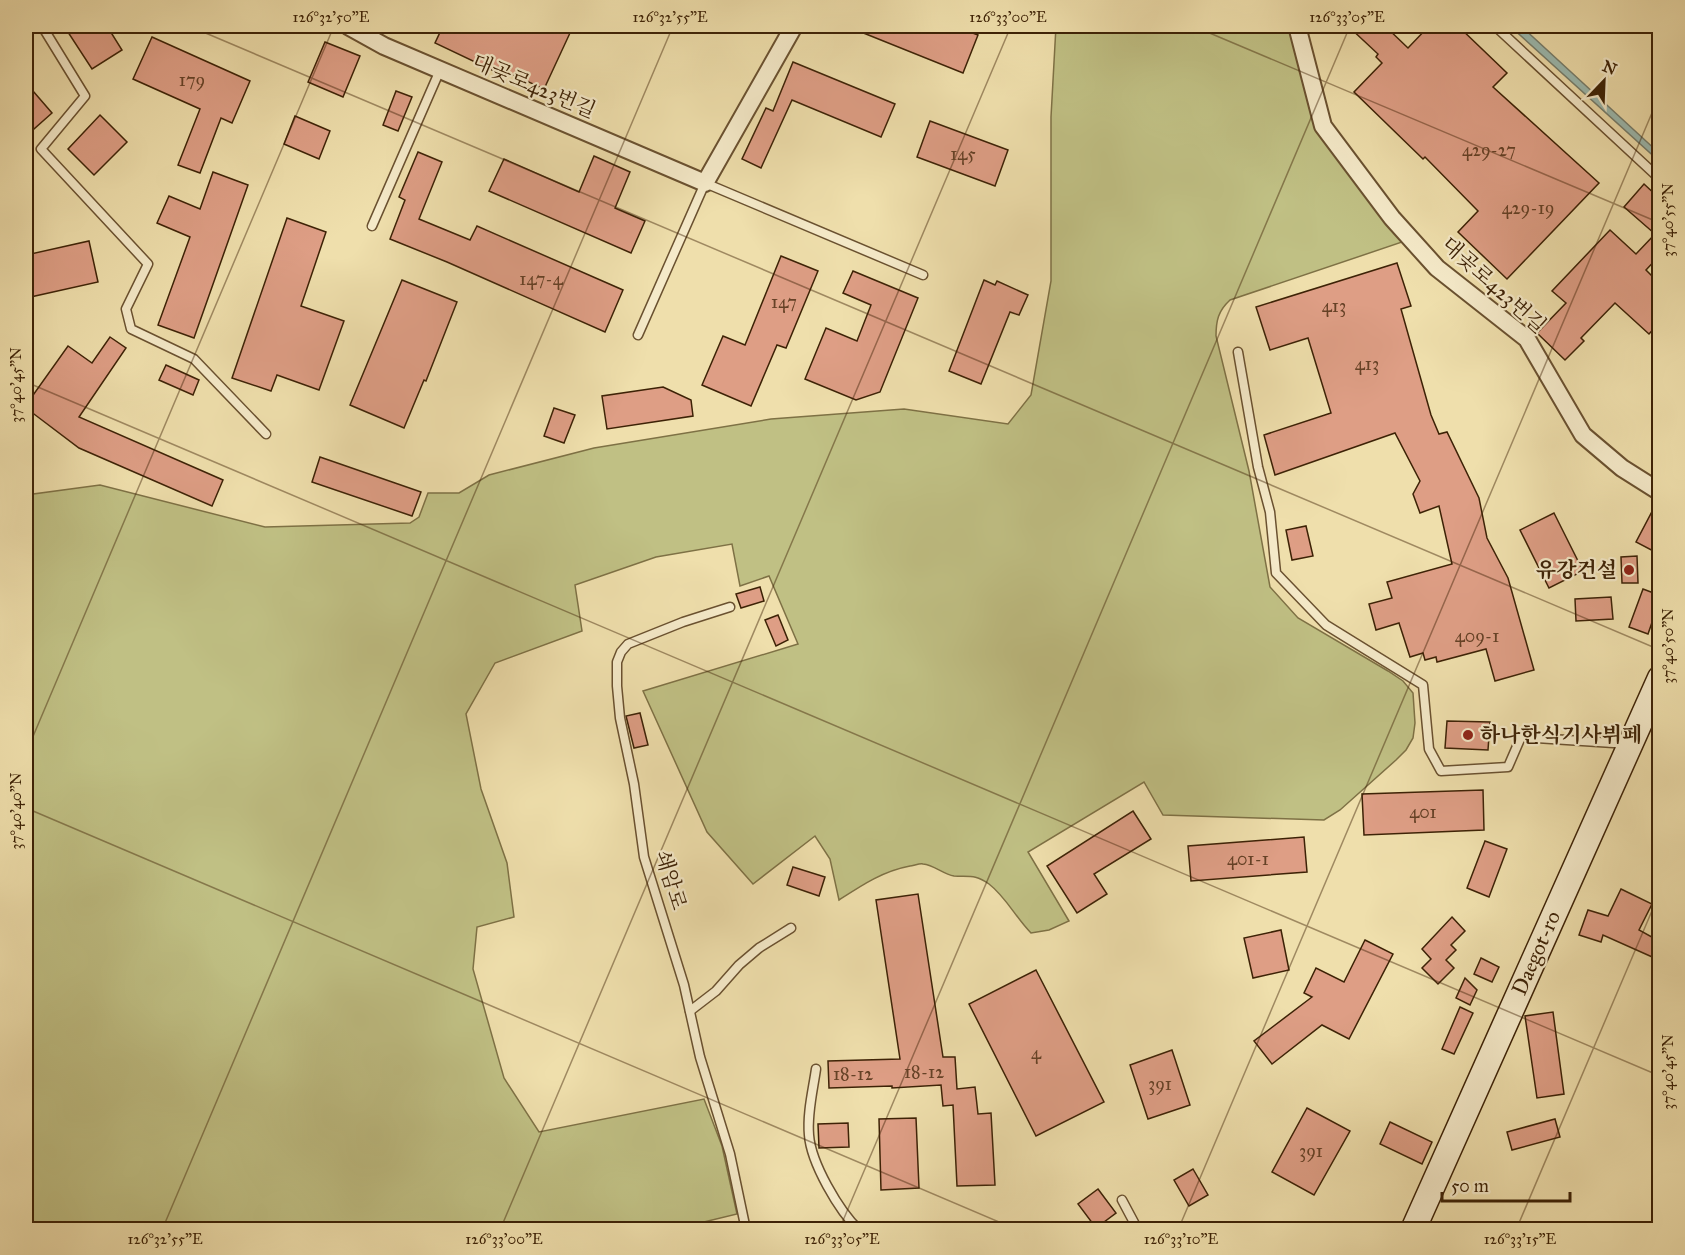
<svg xmlns="http://www.w3.org/2000/svg" width="1685" height="1255" font-family="'IM FELL Great Primer','Noto Serif KR',serif">
	<rect width="100%" height="100%" fill="#efdfac"/>
	<filter id="stains"><feTurbulence type="fractalNoise" baseFrequency=".00333" numOctaves="4"/><feColorMatrix values="0 0 0 0 .2 0 0 0 0 .09 0 0 0 0 .02 0 0 0 .5 -.17"/></filter>
	<radialGradient id="worn" r=".72"><stop offset=".6" stop-color="#630" stop-opacity="0"/><stop offset="1" stop-color="#630" stop-opacity=".3"/></radialGradient>
	<!-- green -->
	<path fill="#c0c084" stroke="#7e7145" stroke-width="1.5" d="M 1056,26 L 1297,26 L 1323,126 L 1411,239 L 1230,300 C 1218,311 1216,321 1216,336 L 1249,471 L 1270,587 L 1298,618 L 1388,671 L 1403,681 L 1413,693 L 1415,723 L 1413,738 L 1406,750 L 1396,760 L 1340,810 L 1324,820 L 1163,815 L 1144,782 L 1028,852 L 1069,921 L 1049,930 L 1031,933 C 1016,918 1006,897 989,884 C 975,874 969,877 954,876 C 943,874 934,865 923,864 C 920,863 913,866 910,866 C 883,871 862,885 839,900 L 830,859 L 815,836 L 753,884 L 707,832 L 643,691 L 798,644 L 769,576 L 740,586 L 732,544 L 656,557 L 575,585 L 582,631 L 495,663 L 466,714 L 481,789 L 507,863 L 514,917 L 477,927 L 473,969 L 504,1078 L 539,1132 L 704,1099 L 722,1146 L 737,1214 L 675,1229 L 87,1230 L 79,1222 L 26,1223 L 26,495 L 100,485 L 265,527 L 410,523 L 419,517 L 428,493 L 459,493 L 489,475 L 594,448 L 771,419 L 904,409 L 1008,424 L 1031,395 L 1051,281 L 1051,117 Z"/>
	<!-- water -->
	<polygon fill="#9cbbb1" stroke="#767e6d" stroke-width="1.5" points="1510,26 1521,26 1659,153 1659,161"/>
	<!-- building -->
	<g fill="#de9e85" stroke="#3d2206" stroke-width="1.5">
		<polygon points="64,26 107,26 122,50 92,69"/>
		<polygon points="443,26 554,26 570,33 544,89 496,67 494,71 435,43"/>
		<polygon points="846,26 954,26 978,35 963,73"/>
		<polygon points="1348,26 1385,26 1408,48 1429,26 1458,26 1507,73 1493,87 1599,183 1507,279 1458,232 1478,211 1425,157 1423,159 1354,92 1382,63 1376,57 1378,54"/>
		<polygon points="152,37 250,81 232,123 221,118 200,173 178,165 200,109 133,79"/>
		<polygon points="325,42 360,56 343,97 308,82"/>
		<polygon points="793,62 895,104 881,137 792,100 761,168 742,159 766,108 773,111"/>
		<polygon points="33,91 52,113 26,136 26,97"/>
		<polygon points="396,91 412,97 398,131 383,125"/>
		<polygon points="100,115 127,142 94,175 68,149"/>
		<polygon points="295,116 330,131 319,159 284,144"/>
		<polygon points="930,121 1008,150 995,186 917,157"/>
		<polygon points="418,152 442,162 419,219 470,240 477,226 623,290 605,332 447,262 390,239 405,200 399,197"/>
		<polygon points="594,156 630,172 615,208 645,221 631,253 489,191 504,159 579,192"/>
		<polygon points="213,172 248,185 194,338 158,325 190,237 157,223 169,196 200,209"/>
		<polygon points="1644,184 1659,198 1659,256 1646,270 1659,283 1659,323 1649,334 1615,303 1581,338 1584,341 1565,360 1537,333 1566,303 1552,291 1610,230 1636,254 1655,234 1624,207"/>
		<polygon points="287,218 326,232 301,306 344,321 319,390 277,375 271,391 232,378"/>
		<polygon points="89,241 98,282 26,298 26,255"/>
		<polygon points="781,256 818,271 786,348 777,345 751,406 702,385 723,336 745,345"/>
		<polygon points="1397,263 1411,306 1401,309 1431,415 1439,434 1447,432 1479,498 1487,538 1508,578 1534,670 1495,681 1486,649 1437,662 1436,657 1425,660 1423,653 1410,657 1399,623 1376,630 1369,604 1392,598 1387,582 1452,564 1439,506 1420,513 1413,494 1420,481 1395,433 1275,475 1264,435 1331,413 1308,338 1270,350 1256,307"/>
		<polygon points="853,271 918,298 880,392 856,400 805,379 826,328 857,341 871,305 843,293"/>
		<polygon points="402,280 457,302 426,381 424,380 404,428 350,405"/>
		<polygon points="984,280 995,285 997,281 1028,295 1019,315 1010,312 981,384 949,371"/>
		<polygon points="110,337 126,348 79,417 223,480 212,506 79,448 26,408 26,405 68,346 92,363"/>
		<polygon points="166,365 199,380 193,395 159,380"/>
		<polygon points="663,387 691,400 693,416 607,429 602,396"/>
		<polygon points="554,408 575,415 564,443 544,436"/>
		<polygon points="320,457 421,492 412,516 312,482"/>
		<polygon points="1657,502 1659,502 1659,554 1636,542"/>
		<polygon points="1554,513 1583,571 1549,588 1520,530"/>
		<polygon points="1306,526 1313,556 1292,560 1286,530"/>
		<polygon points="1637,556 1638,583 1622,583 1621,557"/>
		<polygon points="760,587 764,601 741,608 736,594"/>
		<polygon points="1643,589 1659,595 1659,602 1648,634 1629,627"/>
		<polygon points="1611,597 1613,619 1576,621 1575,599"/>
		<polygon points="778,615 788,640 776,646 765,620"/>
		<polygon points="640,713 648,745 634,748 626,716"/>
		<polygon points="1447,721 1490,722 1488,750 1445,748"/>
		<polygon points="1483,790 1484,830 1364,835 1362,794"/>
		<polygon points="1133,811 1151,839 1094,874 1107,894 1077,913 1047,866"/>
		<polygon points="1304,837 1307,872 1191,881 1188,846"/>
		<polygon points="1485,841 1507,849 1489,897 1467,888"/>
		<polygon points="793,867 825,877 819,896 787,885"/>
		<polygon points="1621,889 1652,904 1639,930 1659,941 1659,960 1603,935 1601,942 1579,935 1588,910 1608,916"/>
		<polygon points="918,894 943,1057 955,1057 957,1089 975,1087 978,1114 991,1113 995,1185 957,1186 953,1105 943,1106 941,1085 892,1088 892,1086 829,1088 828,1061 900,1059 876,900"/>
		<polygon points="1452,917 1465,931 1451,945 1456,950 1446,960 1454,968 1438,984 1422,968 1431,959 1422,949"/>
		<polygon points="1281,930 1289,970 1253,978 1244,938"/>
		<polygon points="1365,940 1393,954 1349,1039 1322,1025 1272,1064 1254,1041 1312,997 1304,993 1316,968 1344,982"/>
		<polygon points="1481,958 1499,967 1492,982 1474,974"/>
		<polygon points="1036,970 1104,1102 1036,1136 969,1004"/>
		<polygon points="1465,978 1477,990 1470,1005 1456,998"/>
		<polygon points="1460,1007 1473,1013 1454,1054 1442,1049"/>
		<polygon points="1553,1012 1564,1094 1537,1098 1525,1016"/>
		<polygon points="1172,1050 1190,1105 1148,1119 1130,1065"/>
		<polygon points="1307,1108 1350,1131 1314,1195 1272,1172"/>
		<polygon points="916,1118 919,1188 881,1190 879,1119"/>
		<polygon points="1555,1119 1560,1137 1512,1150 1507,1132"/>
		<polygon points="1390,1122 1432,1142 1422,1164 1380,1144"/>
		<polygon points="848,1123 849,1147 819,1148 818,1124"/>
		<polygon points="1193,1169 1208,1195 1189,1206 1174,1180"/>
		<polygon points="1098,1189 1116,1213 1096,1228 1078,1204"/>
	</g>
	<g fill="none" stroke-linecap="round" stroke-linejoin="round">
		<!-- lane casing -->
		<g stroke="#6a5130" stroke-width="11">
			<g id="lane">
				<polyline points="42,26 85,96 41,149 148,264 126,309 131,329 194,359 266,434"/>
				<polyline points="1495,26 1660,179"/>
				<polyline points="372,226 440,70"/>
				<polyline points="638,335 705,183 923,275"/>
				<polyline points="1238,352 1258,467 1270,512 1276,573 1326,625 1423,685 1429,749 1441,771 1508,767 1521,737 1629,744"/>
				<polyline points="730,607 683,622 628,644 621,652 617,662 617,686 620,718 634,784 644,857 684,985 700,1057 730,1154 746,1230"/>
				<polyline points="690,1011 716,991 739,965 759,948 791,928"/>
				<path d="M 816,1069 C 813,1090 807,1113 809,1135 C 811,1163 839,1211 859,1230"/>
				<polyline points="1122,1200 1138,1230"/>
			</g>
		</g>
		<!-- street casing -->
		<g stroke="#6a5130" stroke-width="20">
			<g id="street">
				<polyline points="348,26 384,46 705,183 794,26"/>
				<polyline points="1297,26 1323,126 1392,218 1437,268 1527,339 1583,435 1622,468 1660,492"/>
			</g>
		</g>
		<!-- secondary casing -->
		<g stroke="#3d2206" stroke-width="27">
			<polyline id="secondary" points="1413,1230 1660,678"/>
		</g>
		<!-- lane -->
		<use href="#lane" stroke="#f5eac9" stroke-width="8"/>
		<!-- street -->
		<use href="#street" stroke="#f5eac9" stroke-width="16"/>
		<!-- secondary -->
		<use href="#secondary" stroke="#f5eac9" stroke-width="24"/>
	</g>
	<!-- ticks -->
	<path fill="none" stroke="#3d2206" stroke-width="1.5" stroke-opacity="0.45" d="M 189,26 L 1660,650M 1193,26 L 1660,223M 26,382 L 1660,1076M 26,753 L 334,26M 26,808 L 1018,1230M 162,1230 L 673,26M 500,1230 L 1011,26M 839,1230 L 1350,26M 1178,1230 L 1660,94M 1516,1230 L 1660,892"/>
	<!-- markers -->
	<g fill="#8f2418" stroke="#f5eac9" stroke-width="2">
		<circle cx="1629" cy="570" r="6"/>
		<circle cx="1468" cy="735" r="6"/>
	</g>
	<g text-anchor="middle" dominant-baseline="central" stroke-width="4.5" stroke-linejoin="round" paint-order="stroke">
		<!-- number labels -->
		<g font-size="18" fill="#654126">
			<text x="192" y="80">179</text>
			<text x="1489" y="150">429-27</text>
			<text x="963" y="154">145</text>
			<text x="1528" y="208">429-19</text>
			<text x="541" y="279">147-4</text>
			<text x="784" y="302">147</text>
			<text x="1334" y="306">413</text>
			<text x="1367" y="364">413</text>
			<text x="1477" y="636">409-1</text>
			<text x="1423" y="812">401</text>
			<text x="1248" y="859">401-1</text>
			<text x="1036" y="1053">4</text>
			<text x="924" y="1072">18-12</text>
			<text x="853" y="1074">18-12</text>
			<text x="1160" y="1084">391</text>
			<text x="1311" y="1151">391</text>
		</g>
		<!-- street labels -->
		<g font-size="21" fill="#3d2206" stroke="#f5eac9">
			<text transform="translate(534 86) rotate(23)">대곶로423번길</text>
			<text transform="translate(1494 285) rotate(42)">대곶로423번길</text>
			<text transform="translate(671 880) rotate(73)">쇄암로</text>
			<text transform="translate(1536 953) rotate(-66)">Daegot-ro</text>
		</g>
		<!-- poi labels -->
		<g font-size="21" font-weight="bold" fill="#3d2206" stroke="#f5eac9" text-anchor="end">
			<text x="1617" y="570">유강건설</text>
			<text x="1480" y="735" text-anchor="start">하나한식기사뷔페</text>
		</g>
	</g>
	<!-- margin -->
	<rect width="1685" height="1255" fill="none" stroke="#efdfac" stroke-width="66"/>
	<!-- north arrow -->
	<g transform="translate(1604 81) rotate(23)" stroke="#f5eac9" stroke-width="4.5" paint-order="stroke">
	<path d="M0-4.5L10 22L0 15L-10 22Z" fill="#3d2206"/>
	<text y="-9" font-size="16" font-weight="bold" text-anchor="middle" fill="#3d2206">N</text>
	</g>
	<!-- scale -->
	<path d="M1442 1192v9h128v-9" fill="none" stroke="#3d2206" stroke-width="3"/>
	<text x="1451" y="1192" font-size="18" fill="#3d2206" stroke="#f5eac9" stroke-width="4.5" paint-order="stroke">50 m</text>
	<rect x="33" y="33" width="1619" height="1189" fill="none" stroke="#3d2206" stroke-width="2"/>
	<g font-size="15" text-anchor="middle" fill="#3d2206">
		<text x="331" y="22">126°32'50"E</text>
		<text x="670" y="22">126°32'55"E</text>
		<text x="1008" y="22">126°33'00"E</text>
		<text x="1347" y="22">126°33'05"E</text>
		<text transform="translate(1668 220) rotate(-90)" y="5">37°40'55"N</text>
		<text transform="translate(16 385) rotate(-90)" y="5">37°40'45"N</text>
		<text transform="translate(1668 646) rotate(-90)" y="5">37°40'50"N</text>
		<text transform="translate(16 811) rotate(-90)" y="5">37°40'40"N</text>
		<text transform="translate(1668 1072) rotate(-90)" y="5">37°40'45"N</text>
		<text x="165" y="1244">126°32'55"E</text>
		<text x="504" y="1244">126°33'00"E</text>
		<text x="842" y="1244">126°33'05"E</text>
		<text x="1181" y="1244">126°33'10"E</text>
		<text x="1520" y="1244">126°33'15"E</text>
	</g>
	<rect width="100%" height="100%" filter="url(#stains)"/>
	<rect width="100%" height="100%" fill="url(#worn)"/>
</svg>
